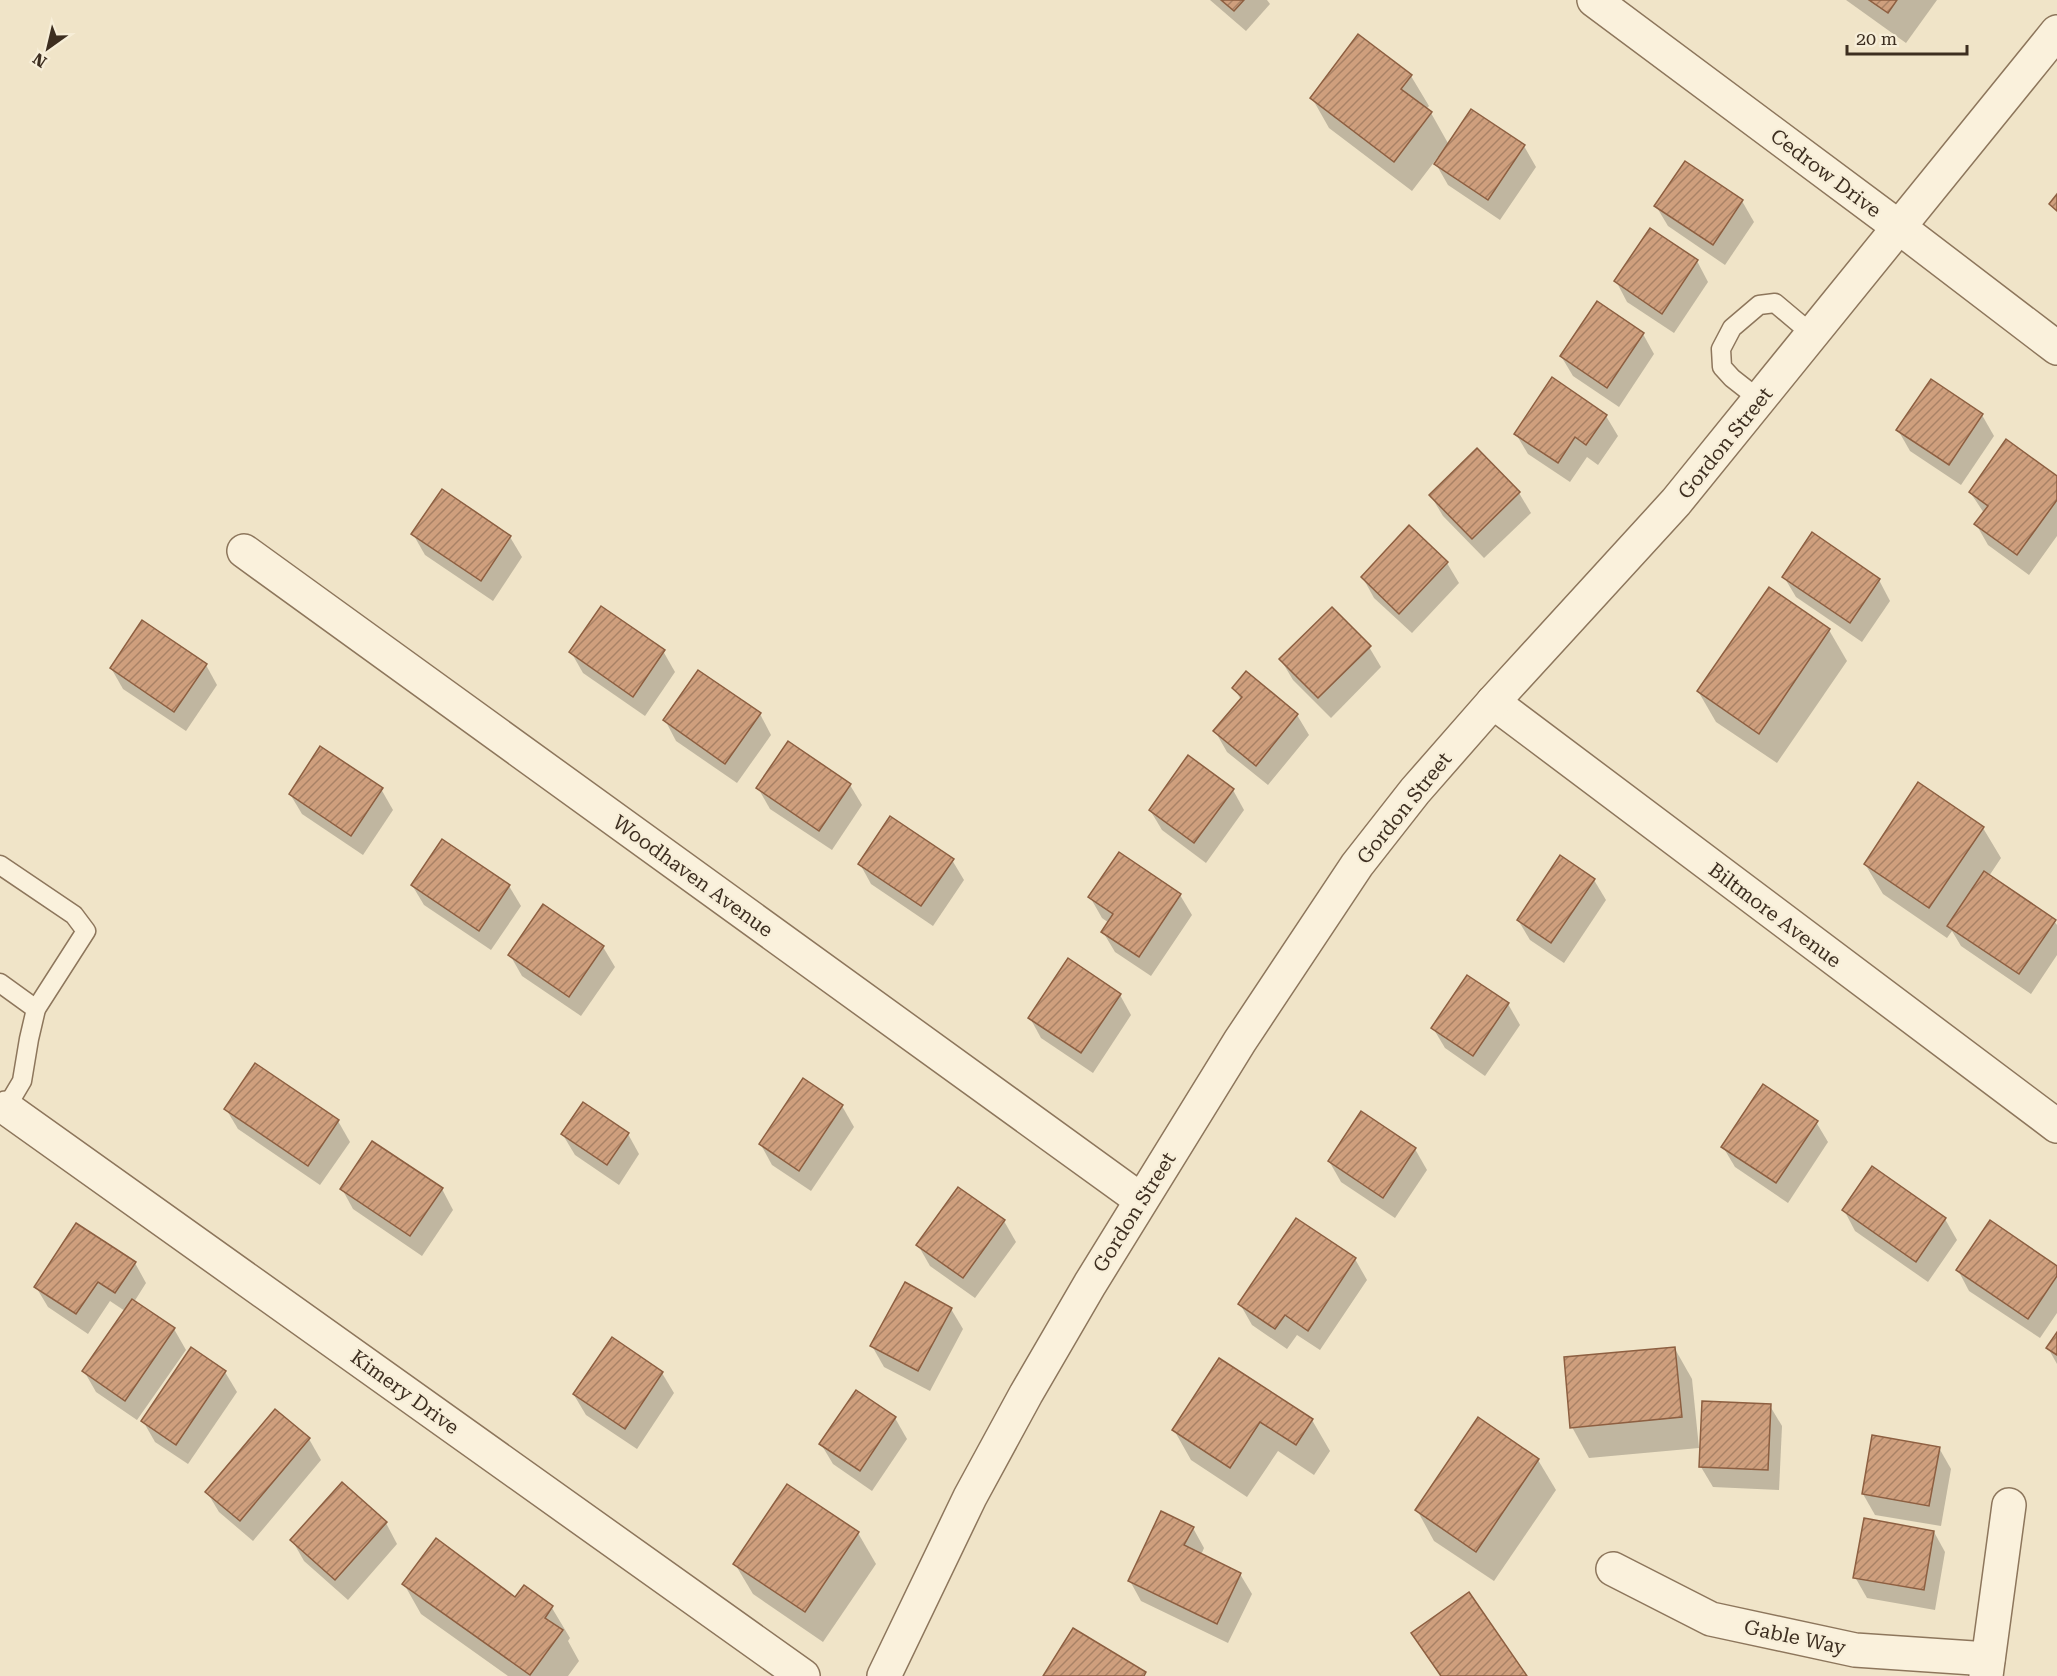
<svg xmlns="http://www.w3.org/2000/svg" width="2057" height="1676" font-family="'Roboto Serif',serif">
	<defs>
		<pattern id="building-hatch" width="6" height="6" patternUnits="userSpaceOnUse" patternTransform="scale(1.5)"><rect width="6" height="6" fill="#cf9f7d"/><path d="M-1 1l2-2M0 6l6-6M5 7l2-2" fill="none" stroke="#a98266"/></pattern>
	</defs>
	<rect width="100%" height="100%" fill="#f0e4c8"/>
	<!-- shadow -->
	<g fill="#0003">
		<polygon points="1210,0 1267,0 1270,4 1246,31"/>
		<polygon points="1846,0 1937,0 1906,43"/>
		<polygon points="1411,76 1429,106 1426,109 1431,113 1449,145 1524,146 1536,167 1500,220 1448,185 1436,164 1440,159 1438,157 1412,191 1329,128 1312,98"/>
		<polygon points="1685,163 1742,201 1754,222 1725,265 1668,226 1656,206"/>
		<polygon points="1697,261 1708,282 1674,333 1627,302 1616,281"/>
		<polygon points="1643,334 1654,354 1619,407 1573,376 1561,356"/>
		<polygon points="1982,415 1994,436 1961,485 1910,451 1898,430"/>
		<polygon points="1606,416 1618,436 1598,465 1587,457 1570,482 1528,454 1516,434"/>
		<polygon points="2057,478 2057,536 2029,575 1988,545 1976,524 1984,513 1970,492"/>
		<polygon points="1519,493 1531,513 1484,558 1443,516 1431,496"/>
		<polygon points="1410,527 1447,563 1459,583 1412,633 1374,598 1363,578"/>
		<polygon points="413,534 510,537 522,557 493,601 425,555"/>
		<polygon points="1784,577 1879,580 1890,601 1862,642 1796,597"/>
		<polygon points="1829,630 1847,661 1777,763 1716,722 1698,691"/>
		<polygon points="1369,647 1381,667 1331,718 1293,680 1281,660"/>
		<polygon points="663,651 675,672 645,716 583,673 571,652"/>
		<polygon points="206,665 217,685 186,731 123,689 111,668"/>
		<polygon points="1246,673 1297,715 1309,735 1268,785 1227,752 1215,731 1241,700 1234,688"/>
		<polygon points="760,714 771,735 737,783 676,741 665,720"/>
		<polygon points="850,785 862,805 832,850 770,809 758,788"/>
		<polygon points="381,789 393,810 363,855 302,814 290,794"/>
		<polygon points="1233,790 1244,810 1206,863 1162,830 1150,810"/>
		<polygon points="1983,828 2001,858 1989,876 2054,921 2057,925 2057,955 2031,994 1961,946 1952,931 1947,938 1883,894 1865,864"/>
		<polygon points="952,860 964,880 933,926 871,884 860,864"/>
		<polygon points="1594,880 1606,900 1564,963 1530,940 1518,920"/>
		<polygon points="412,885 509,886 521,906 491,950 424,905"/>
		<polygon points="1180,895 1192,915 1151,976 1115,952 1103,932 1109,923 1102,918 1090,897"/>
		<polygon points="603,947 615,967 581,1016 522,976 510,955"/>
		<polygon points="1120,995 1131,1015 1093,1073 1041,1038 1030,1018"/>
		<polygon points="1508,1004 1520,1025 1485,1076 1445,1048 1433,1028"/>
		<polygon points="842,1106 854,1127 811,1191 772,1165 761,1145"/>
		<polygon points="226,1109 338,1121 350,1142 320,1185 238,1129"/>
		<polygon points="1362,1113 1415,1149 1427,1170 1395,1218 1341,1182 1329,1161"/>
		<polygon points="1816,1122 1828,1142 1788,1203 1735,1167 1723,1147"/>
		<polygon points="628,1134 639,1154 619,1185 575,1155 563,1135"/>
		<polygon points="1873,1168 1945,1219 1957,1240 1928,1282 1855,1231 1844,1210"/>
		<polygon points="342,1189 442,1189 453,1210 422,1256 353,1209"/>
		<polygon points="1297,1220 1355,1259 1367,1280 1320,1350 1297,1335 1287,1349 1252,1325 1240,1304"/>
		<polygon points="1004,1221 1016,1242 975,1298 930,1266 918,1245"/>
		<polygon points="135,1263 146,1283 134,1302 174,1329 186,1350 137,1420 96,1392 84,1371 125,1311 110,1301 88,1334 48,1307 36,1287"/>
		<polygon points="2057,1267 2057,1313 2040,1338 1969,1291 1958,1270"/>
		<polygon points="951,1309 963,1329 930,1391 884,1367 872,1346"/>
		<polygon points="2057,1335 2057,1364 2048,1348"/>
		<polygon points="1675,1349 1692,1379 1699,1448 1589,1458 1572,1427"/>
		<polygon points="1219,1360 1312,1420 1330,1451 1314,1475 1278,1451 1247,1497 1191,1460 1174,1430"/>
		<polygon points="225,1372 237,1392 188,1464 155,1442 143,1421"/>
		<polygon points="662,1373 674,1393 637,1449 586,1415 574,1395"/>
		<polygon points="856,1392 895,1418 907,1439 872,1491 833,1464 821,1444"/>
		<polygon points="1770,1406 1782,1426 1779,1490 1713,1487 1701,1467"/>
		<polygon points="309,1439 321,1460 253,1541 219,1512 207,1492"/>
		<polygon points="1939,1448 1951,1469 1941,1526 1875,1515 1863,1494"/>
		<polygon points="1538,1460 1556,1490 1494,1581 1434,1541 1417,1510"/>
		<polygon points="386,1523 397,1544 348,1600 304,1561 292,1540"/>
		<polygon points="1193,1528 1204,1548 1201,1555 1240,1574 1252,1594 1228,1643 1141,1601 1130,1581"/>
		<polygon points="1934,1532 1945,1552 1935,1610 1867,1598 1855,1577"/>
		<polygon points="858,1533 876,1564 823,1642 753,1594 735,1564"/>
		<polygon points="404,1584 515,1599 524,1587 552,1608 570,1638 568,1641 579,1661 568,1676 508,1676 421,1614"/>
		<polygon points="1413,1633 1525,1676 1440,1676"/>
	</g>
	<!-- building -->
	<g fill="url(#building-hatch)" stroke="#8d5f41" stroke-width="1.5">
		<polygon points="1221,0 1244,0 1234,11"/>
		<polygon points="1869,0 1897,0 1888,13"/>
		<polygon points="1358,34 1412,75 1401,89 1432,112 1394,162 1310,98"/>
		<polygon points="1471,109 1525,145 1488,200 1434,164"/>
		<polygon points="1685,161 1743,200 1713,245 1654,206"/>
		<polygon points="2057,194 2057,211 2049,204"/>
		<polygon points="1650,228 1698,260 1662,314 1614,281"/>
		<polygon points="1597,301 1644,333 1607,388 1560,356"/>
		<polygon points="1552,377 1607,415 1586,445 1575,437 1558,463 1514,434"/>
		<polygon points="1931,379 1983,414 1949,465 1896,430"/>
		<polygon points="2006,439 2057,476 2057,500 2017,555 1974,524 1988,506 1969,492"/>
		<polygon points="1477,448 1520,492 1472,539 1429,495"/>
		<polygon points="442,489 511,536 481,581 411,534"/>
		<polygon points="1409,525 1448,562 1399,614 1361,577"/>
		<polygon points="1812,532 1880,579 1850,623 1782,577"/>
		<polygon points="1769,587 1830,629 1759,734 1697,691"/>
		<polygon points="601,606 665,650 633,697 569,652"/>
		<polygon points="1332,607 1371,646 1318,698 1279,659"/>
		<polygon points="142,620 207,664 174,712 110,668"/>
		<polygon points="698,670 761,713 725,764 663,720"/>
		<polygon points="1246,671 1298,714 1256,766 1213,731 1242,697 1232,688"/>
		<polygon points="788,741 851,784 819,831 756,788"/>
		<polygon points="320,746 383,788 351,836 289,794"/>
		<polygon points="1188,755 1234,789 1194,843 1149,810"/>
		<polygon points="1918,782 1984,827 1929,908 1864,864"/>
		<polygon points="890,816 954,859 921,906 858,864"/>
		<polygon points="442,839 510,885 479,931 411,885"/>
		<polygon points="1119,852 1181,894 1139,957 1101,932 1113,914 1088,897"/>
		<polygon points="1560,855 1595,879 1551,943 1517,920"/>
		<polygon points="1984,871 2056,920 2019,974 1947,926"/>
		<polygon points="543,904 604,946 569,997 508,955"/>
		<polygon points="1068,958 1121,994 1081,1053 1028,1018"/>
		<polygon points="1467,975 1509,1003 1473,1056 1431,1028"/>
		<polygon points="255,1063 339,1120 308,1166 224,1109"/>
		<polygon points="803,1078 843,1105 799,1171 759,1144"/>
		<polygon points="1763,1084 1818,1121 1776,1183 1721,1147"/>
		<polygon points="583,1102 629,1133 607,1165 561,1134"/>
		<polygon points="1361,1111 1416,1148 1383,1198 1328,1161"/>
		<polygon points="372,1141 443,1188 410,1236 340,1189"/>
		<polygon points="1872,1166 1946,1218 1916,1262 1842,1210"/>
		<polygon points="958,1187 1005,1220 963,1278 916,1245"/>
		<polygon points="1296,1218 1356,1258 1308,1331 1285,1315 1275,1329 1238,1304"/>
		<polygon points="1990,1220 2057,1266 2057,1276 2028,1319 1956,1270"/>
		<polygon points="76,1223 136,1262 115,1293 98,1282 76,1314 34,1287"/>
		<polygon points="905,1282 952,1308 918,1371 870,1346"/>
		<polygon points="132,1299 175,1328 125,1401 82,1371"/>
		<polygon points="2057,1332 2057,1355 2046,1348"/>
		<polygon points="612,1337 663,1372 625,1429 573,1394"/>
		<polygon points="191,1347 226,1371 176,1445 141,1421"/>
		<polygon points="1675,1347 1682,1417 1570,1428 1564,1357"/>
		<polygon points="1219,1358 1313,1419 1296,1445 1260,1422 1230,1468 1172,1430"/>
		<polygon points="856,1390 896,1417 860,1471 819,1444"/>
		<polygon points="1702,1401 1771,1404 1768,1470 1699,1467"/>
		<polygon points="275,1409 310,1438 240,1521 205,1492"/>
		<polygon points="1478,1417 1539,1459 1476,1552 1415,1510"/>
		<polygon points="1872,1435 1940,1447 1929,1506 1862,1494"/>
		<polygon points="342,1482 387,1522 335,1580 290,1540"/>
		<polygon points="787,1484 859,1532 805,1612 733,1564"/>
		<polygon points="1161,1511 1194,1527 1184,1545 1241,1573 1217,1624 1128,1581"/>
		<polygon points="1864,1518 1934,1531 1924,1590 1853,1578"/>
		<polygon points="436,1538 515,1597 524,1585 553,1606 545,1618 563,1630 530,1675 402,1584"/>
		<polygon points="1469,1592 1527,1676 1441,1676 1411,1633"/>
		<polygon points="1073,1628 1146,1672 1144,1676 1043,1676"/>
	</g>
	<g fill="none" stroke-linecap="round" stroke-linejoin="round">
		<!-- service casing -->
		<g stroke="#8d765c" stroke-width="21">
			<g id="service">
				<polyline points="1760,400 1732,378 1722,367 1721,349 1732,328 1759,305 1775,303 1813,335"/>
				<polyline points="0,865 74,915 86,931 36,1009 29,1039 22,1081 6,1108"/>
				<polyline points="0,983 36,1009"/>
			</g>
		</g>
		<!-- minor casing -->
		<g stroke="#8d765c" stroke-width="36">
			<g id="minor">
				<polyline points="1900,228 2057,348"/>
				<polyline points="244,551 1141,1200"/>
				<polyline points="1493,702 2057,1126"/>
				<polyline points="6,1108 803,1676"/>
				<polyline points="1613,1569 1711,1619 1855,1650 1988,1659"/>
				<polyline points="1986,1676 2009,1505"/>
			</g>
		</g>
		<!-- tertiary casing -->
		<g stroke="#8d765c" stroke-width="36">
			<g id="tertiary">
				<polyline points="1594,0 1900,228"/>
				<polyline points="884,1676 970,1497 1026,1394 1090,1284 1240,1041 1357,865 1415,791 1493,702 1676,502 2057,32"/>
			</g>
		</g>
		<!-- service -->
		<use href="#service" stroke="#faf1dc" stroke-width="18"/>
		<!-- minor -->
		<use href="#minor" stroke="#faf1dc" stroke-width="33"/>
		<!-- tertiary -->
		<use href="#tertiary" stroke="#faf1dc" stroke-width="33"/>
	</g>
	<g text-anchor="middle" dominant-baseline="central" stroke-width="4.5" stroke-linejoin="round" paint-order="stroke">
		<!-- street labels -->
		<g font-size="20" fill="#3d2e20" stroke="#f7eed8">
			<text transform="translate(1826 173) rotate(37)">Cedrow Drive</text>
			<text transform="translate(1725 443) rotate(-51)">Gordon Street</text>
			<text transform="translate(1404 808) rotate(-51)">Gordon Street</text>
			<text transform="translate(693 876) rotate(36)">Woodhaven Avenue</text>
			<text transform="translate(1775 915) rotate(37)">Biltmore Avenue</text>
			<text transform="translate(1134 1212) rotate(-58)">Gordon Street</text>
			<text transform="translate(405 1392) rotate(36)">Kimery Drive</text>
			<text transform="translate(1795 1637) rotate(12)">Gable Way</text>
		</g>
	</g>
	<!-- north arrow -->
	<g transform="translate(48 48) rotate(214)" stroke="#f7eed8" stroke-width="4.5" paint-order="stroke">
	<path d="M0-4.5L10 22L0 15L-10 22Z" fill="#3d2e20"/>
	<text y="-9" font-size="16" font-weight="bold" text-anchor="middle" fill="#3d2e20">N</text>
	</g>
	<!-- scale -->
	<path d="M1847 45v9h120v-9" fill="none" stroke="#3d2e20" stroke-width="3"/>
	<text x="1856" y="45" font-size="18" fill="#3d2e20" stroke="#f7eed8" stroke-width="4.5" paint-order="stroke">20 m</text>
</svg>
